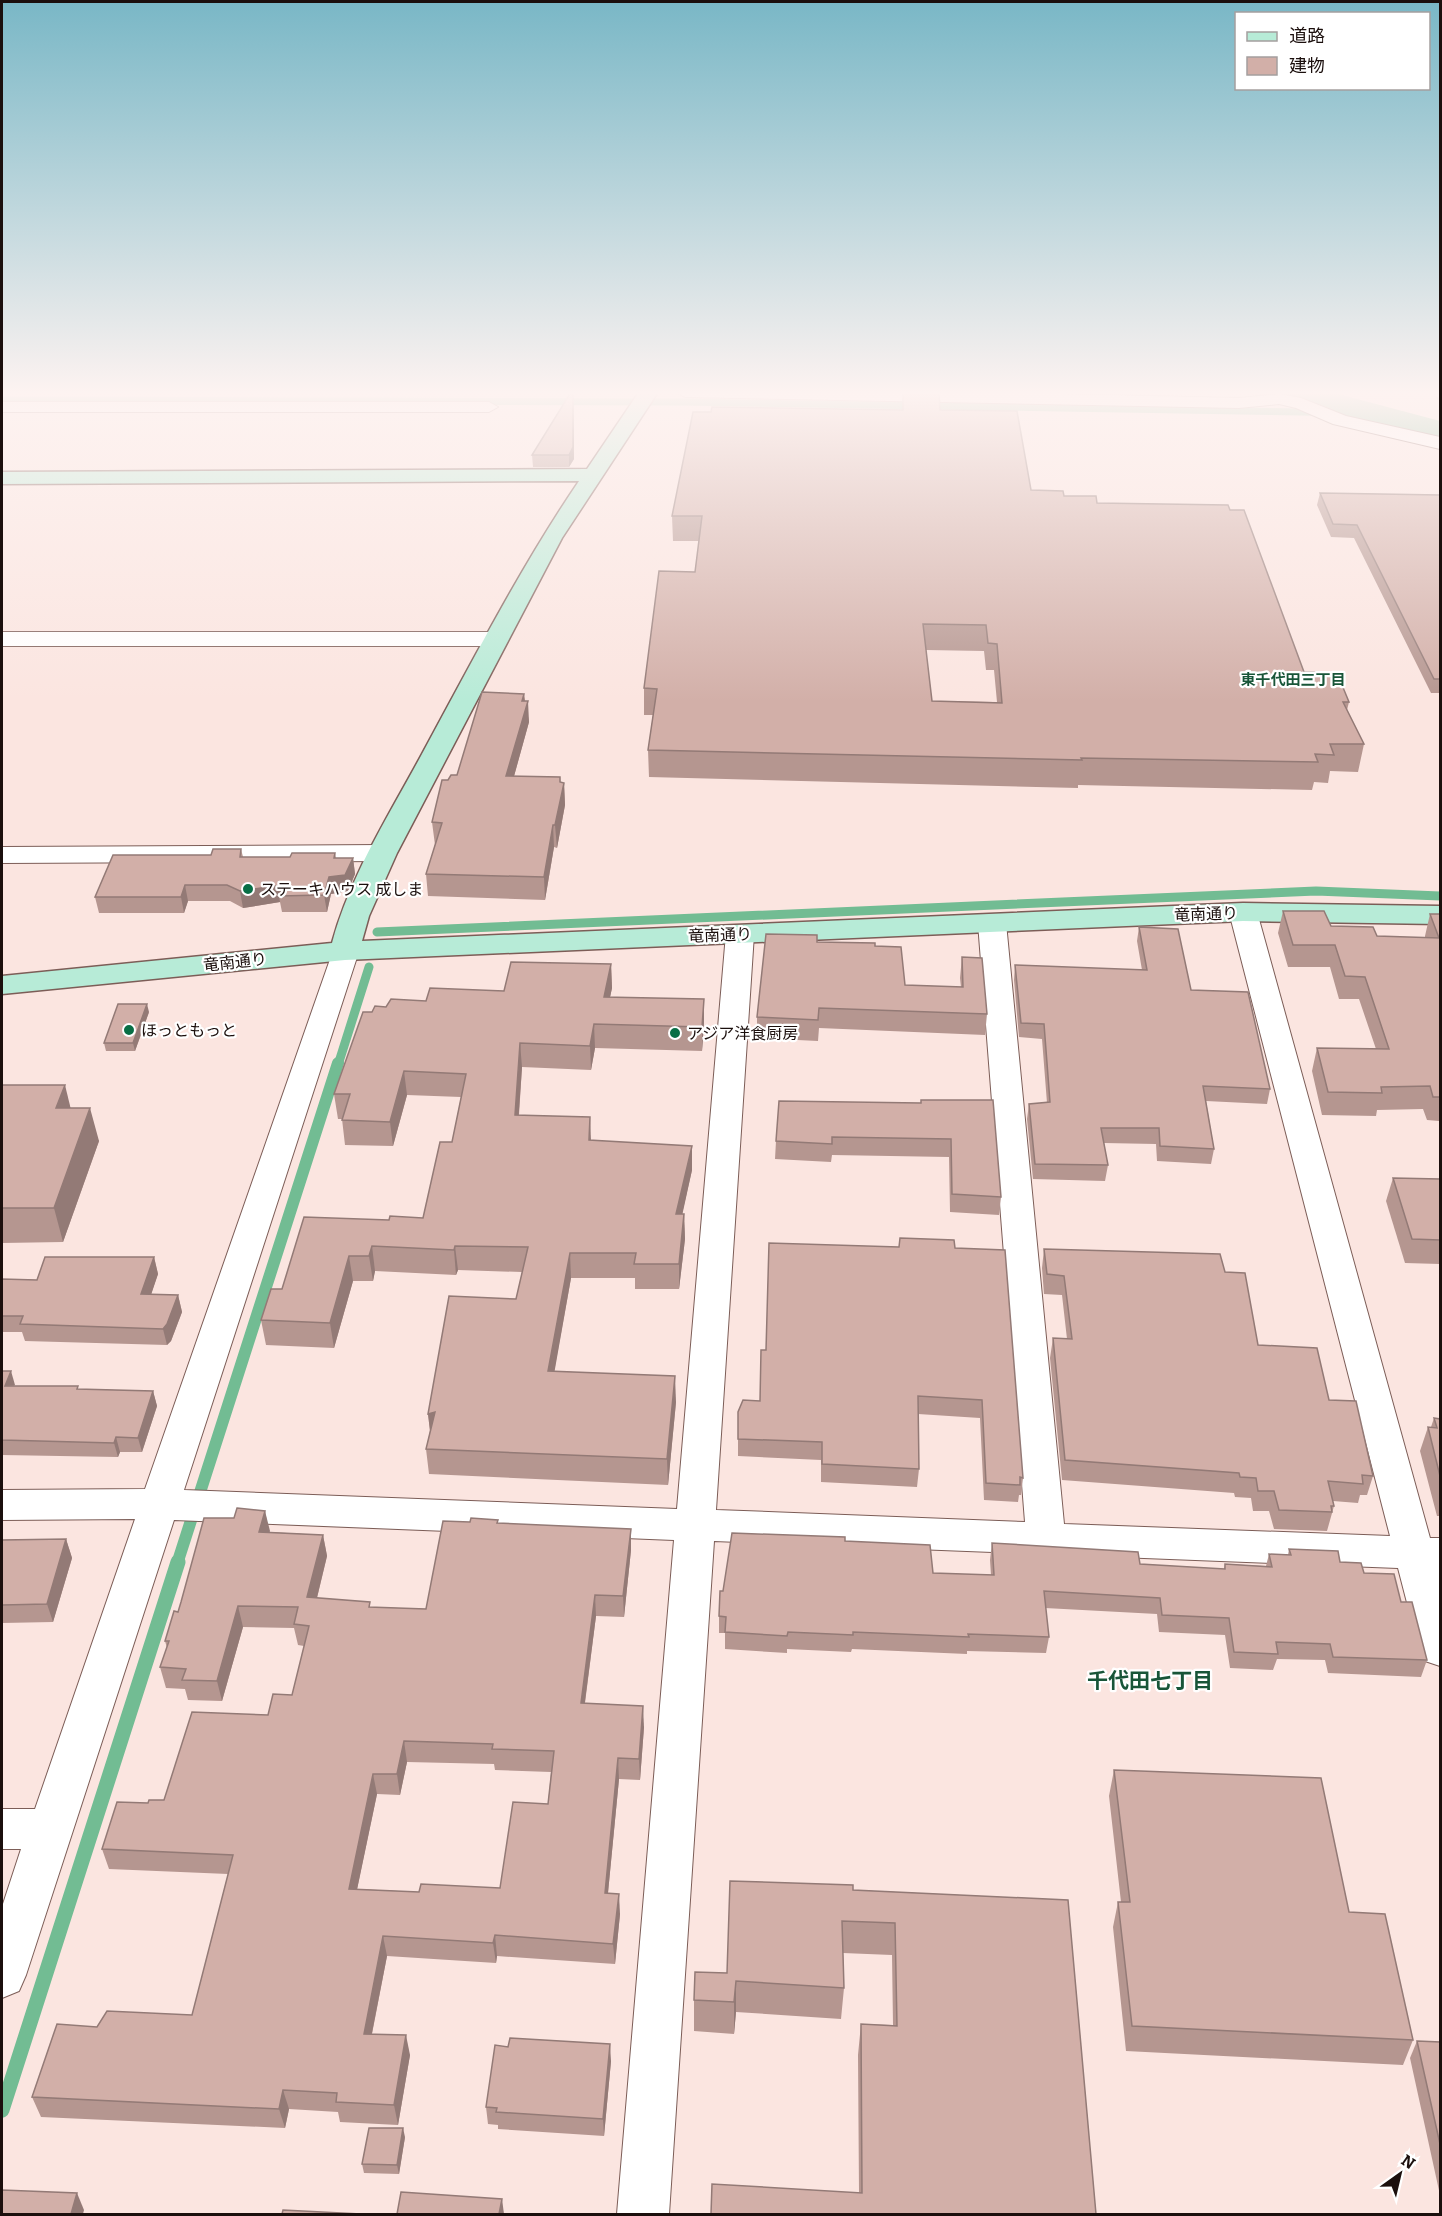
<svg xmlns="http://www.w3.org/2000/svg" width="1442" height="2216" font-family="Bitter,'Noto Sans JP',serif">
	<rect width="100%" height="100%" fill="#fbe5e0"/>
	<g fill="none" stroke-linecap="round" stroke-linejoin="round">
		<!-- stream-far3 -->
		<polyline stroke="#72bc93" stroke-width="7" points="2,400 684,402 1367,413"/>
		<!-- stream-far2 -->
		<g stroke="#72bc93" stroke-width="9">
			<polyline points="377,932 1316,891 1440,896"/>
			<polyline points="338,1065 369,967"/>
		</g>
		<!-- stream-far1 -->
		<polyline stroke="#72bc93" stroke-width="12" points="177,1564 338,1063"/>
		<!-- stream -->
		<polyline stroke="#72bc93" stroke-width="15" points="2,2110 178,1562"/>
		<!-- river -->
		<polygon fill="#72bc93" fill-rule="evenodd" points="1273,392 1331,392 1440,421 1440,443 1278,399"/>
		<!-- street casing -->
		<g stroke="#7c5d57" stroke-width="2">
			<g id="street">
				<polygon points="676,392 968,392 1239,398 1279,394 1301,398 1346,416 1440,437 1440,449 1333,424 1296,408 1279,404 1239,408 685,397"/>
				<polygon points="2,402 489,402 498,407 489,412 2,412"/>
				<polygon points="2,632 496,632 504,634 507,639 504,644 496,646 2,646"/>
				<polygon points="383,845 392,847 396,853 392,859 383,861 2,863 2,847"/>
				<polygon points="1243,904 1253,906 1257,912 1430,1538 1440,1538 1440,1666 1425,1661 1419,1649 1398,1568 714,1541 669,2214 617,2214 674,1540 174,1520 26,1975 19,1991 2,1998 2,1907 21,1849 2,1849 2,1809 35,1809 135,1519 2,1520 2,1490 145,1489 335,945 345,942 355,945 359,951 184,1490 677,1509 726,934 730,928 740,926 750,928 754,934 716,1510 1025,1522 978,923 982,917 992,915 1002,917 1006,923 1064,1524 1390,1536 1229,912 1233,906"/>
			</g>
		</g>
		<!-- secondary casing -->
		<g stroke="#7c5d57" stroke-width="3">
			<path id="secondary" d="M 639,392 L 658,392 L 562,538 L 397,853 L 369,916 L 362,941 L 1243,903 L 1440,906 L 1440,924 L 1243,921 L 345,960 L 2,994 L 2,976 L 332,943 C 350,876 389,815 422,754 C 472,662 520,568 579,481 L 2,484 L 2,472 L 587,469 Z"/>
		</g>
		<!-- path -->
		<polyline stroke="#847470" stroke-width="2" stroke-dasharray="3 3" stroke-linecap="butt" points="1434,392 1440,402"/>
		<!-- street -->
		<use href="#street" fill="#fff" fill-rule="evenodd"/>
		<!-- secondary -->
		<use href="#secondary" fill="#b7ebd7" fill-rule="evenodd"/>
	</g>
	<!-- wall -->
	<g fill="#b59690" fill-rule="evenodd">
		<path d="M 903,392 L 940,410 L 1031,490 L 1064,496 L 1097,503 L 1230,510 L 1304,672 L 1349,702 L 1347,710 L 1364,744 L 1358,772 L 1330,771 L 1328,783 L 1314,782 L 1312,790 L 1078,785 L 1078,788 L 649,777 L 648,750 L 653,715 L 644,715 L 644,688 L 695,572 L 699,541 L 673,541 L 672,516 L 902,410 ZM 926,650 L 984,651 L 986,670 L 994,670 L 997,702 L 932,701 Z"/>
		<polygon points="1126,392 1181,392 1181,394 1126,393"/>
		<polygon points="573,402 574,459 569,467 533,467 532,455"/>
		<polygon points="1320,493 1440,495 1440,693 1431,693 1354,538 1331,537 1317,505"/>
		<polygon points="524,694 529,722 514,776 564,783 565,805 557,848 554,847 545,900 428,896 426,874 435,845 432,822 448,780 457,775"/>
		<polygon points="241,849 243,857 290,857 335,853 336,858 353,858 355,874 348,891 331,894 327,912 282,912 280,902 243,908 230,901 188,901 184,913 99,913 95,897 211,855"/>
		<polygon points="1283,911 1331,926 1377,936 1425,938 1425,936 1430,914 1440,914 1440,1125 1439,1121 1427,1120 1423,1109 1377,1110 1376,1116 1322,1115 1312,1071 1317,1048 1376,1049 1359,999 1339,999 1330,967 1288,967 1278,933"/>
		<polygon points="1139,927 1270,1089 1267,1104 1206,1101 1214,1149 1211,1164 1157,1161 1156,1144 1104,1143 1108,1165 1105,1181 1033,1179 1027,1119 1029,1104 1047,1103 1042,1039 1019,1037 1014,980 1015,965 1142,970 1137,941"/>
		<polygon points="817,942 905,985 961,987 960,978 962,957 987,1014 985,1035 819,1028 818,1041 757,1038 757,1017"/>
		<polygon points="611,964 612,988 610,997 704,1023 702,1051 595,1048 591,1070 522,1067 519,1115 591,1141 692,1146 692,1170 682,1214 684,1214 685,1239 679,1289 635,1289 635,1278 571,1278 554,1372 676,1402 668,1485 429,1474 426,1449 430,1431 428,1414 516,1299 522,1272 458,1270 456,1275 375,1271 373,1281 353,1281 334,1348 266,1345 261,1320 282,1289 389,1220 423,1218 452,1142 461,1097 407,1095 393,1146 345,1145 342,1119 338,1119 334,1094 372,1012 386,1007 426,1001 504,991"/>
		<polygon points="149,1012 135,1051 106,1051 104,1043"/>
		<polygon points="2,1085 71,1108 99,1141 63,1242 2,1243"/>
		<polygon points="921,1103 1001,1197 999,1215 950,1212 949,1157 832,1155 831,1162 775,1159 776,1141"/>
		<polygon points="1393,1178 1440,1179 1440,1264 1405,1263 1386,1201"/>
		<polygon points="955,1248 1023,1478 1021,1495 1019,1495 1018,1502 984,1500 980,1418 918,1414 919,1469 917,1487 821,1482 821,1460 738,1456 738,1412 760,1401 766,1350"/>
		<polygon points="1044,1249 1225,1272 1258,1345 1329,1400 1373,1476 1367,1495 1360,1495 1358,1503 1333,1501 1334,1506 1327,1531 1274,1529 1269,1511 1253,1511 1251,1498 1235,1497 1234,1493 1062,1480 1050,1358 1053,1338 1067,1339 1062,1295 1044,1294 1042,1268"/>
		<polygon points="154,1257 158,1274 151,1294 178,1295 182,1312 171,1341 167,1345 25,1341 22,1332 2,1332 2,1279 37,1280"/>
		<polygon points="2,1371 15,1386 78,1386 78,1389 153,1391 157,1406 142,1452 120,1452 118,1457 2,1455"/>
		<polygon points="1434,1418 1440,1419 1440,1516 1437,1516 1420,1451 1428,1427 1431,1427"/>
		<path d="M 265,1511 L 269,1532 L 323,1535 L 327,1556 L 317,1598 L 370,1602 L 370,1607 L 426,1609 L 470,1522 L 498,1520 L 498,1524 L 631,1529 L 631,1550 L 624,1617 L 596,1616 L 585,1703 L 644,1727 L 640,1780 L 619,1779 L 608,1893 L 620,1914 L 615,1964 L 497,1956 L 496,1963 L 387,1956 L 372,2034 L 410,2055 L 398,2125 L 340,2122 L 338,2112 L 289,2109 L 285,2128 L 41,2117 L 32,2097 L 97,2027 L 192,2015 L 228,1874 L 109,1869 L 102,1849 L 148,1803 L 164,1800 L 292,1695 L 304,1646 L 298,1645 L 294,1628 L 243,1627 L 222,1701 L 188,1700 L 185,1689 L 166,1688 L 160,1667 L 167,1648 L 165,1641 L 178,1612 L 234,1518 ZM 407,1762 L 494,1764 L 495,1770 L 551,1772 L 548,1804 L 500,1888 L 419,1892 L 357,1889 L 377,1794 L 400,1795 Z"/>
		<polygon points="2,1538 2,1540 66,1539 72,1558 53,1622 2,1623"/>
		<polygon points="845,1541 933,1573 991,1575 990,1560 992,1543 1140,1564 1224,1569 1225,1564 1266,1566 1269,1554 1288,1555 1289,1549 1340,1562 1364,1573 1401,1602 1427,1660 1421,1677 1328,1673 1325,1660 1277,1659 1273,1670 1230,1668 1225,1635 1159,1632 1157,1614 1045,1608 1049,1637 1046,1653 967,1651 967,1654 852,1649 851,1652 787,1649 787,1653 725,1649 725,1633 719,1633 719,1616 723,1591"/>
		<polygon points="1114,1770 1349,1912 1413,2040 1403,2065 1126,2051 1113,1927 1118,1902 1121,1902 1109,1796"/>
		<polygon points="853,1890 1068,1900 1096,2214 859,2193 858,2055 861,2024 893,2025 892,1955 843,1953 844,1988 841,2019 736,2012 734,2034 694,2031 694,2000 727,1973"/>
		<polygon points="1417,2041 1440,2042 1440,2195 1410,2058"/>
		<polygon points="508,2047 611,2061 604,2136 498,2129 498,2125 488,2124 486,2107"/>
		<polygon points="405,2137 399,2174 364,2173 362,2164"/>
	</g>
	<!-- shaded-wall -->
	<g fill="#937a76">
		<polygon points="573,392 574,459 569,467 569,455"/>
		<polygon points="524,694 525,709 528,701 529,722 508,798 506,776 522,701"/>
		<polygon points="560,777 561,795 564,783 565,805 557,848 555,825"/>
		<polygon points="553,825 554,847 545,900 544,877"/>
		<polygon points="353,858 355,874 348,891 331,894 327,912 324,895 329,877"/>
		<polygon points="185,885 188,901 184,913 181,897"/>
		<polygon points="282,885 279,896 280,902 243,908 240,891"/>
		<polygon points="611,964 612,988 605,1021 604,997"/>
		<polygon points="704,999 704,1023 702,1051 702,1027"/>
		<polygon points="147,1004 149,1012 135,1051 133,1043"/>
		<polygon points="594,1024 595,1048 591,1070 590,1046"/>
		<polygon points="520,1043 522,1067 517,1139 515,1115"/>
		<polygon points="404,1071 407,1095 393,1146 390,1122"/>
		<polygon points="65,1085 73,1118 56,1108"/>
		<polygon points="90,1108 99,1141 63,1242 54,1208"/>
		<polygon points="590,1117 591,1141 589,1140"/>
		<polygon points="692,1146 692,1170 677,1239 676,1214"/>
		<polygon points="684,1214 685,1239 679,1289 679,1264"/>
		<polygon points="372,1246 375,1271 373,1281 369,1256"/>
		<polygon points="455,1246 458,1270 456,1275 454,1250"/>
		<polygon points="570,1253 571,1278 550,1397 548,1371"/>
		<polygon points="349,1256 353,1281 334,1348 330,1323"/>
		<polygon points="154,1257 158,1274 146,1310 141,1294"/>
		<polygon points="178,1295 182,1312 171,1341 167,1345 163,1329"/>
		<polygon points="11,1371 15,1385 5,1386"/>
		<polygon points="675,1376 676,1402 668,1485 667,1459"/>
		<polygon points="153,1391 157,1406 142,1452 138,1438"/>
		<polygon points="435,1412 431,1439 428,1414"/>
		<polygon points="116,1437 120,1452 118,1457 114,1443"/>
		<polygon points="265,1511 270,1531 263,1553 259,1532"/>
		<polygon points="631,1529 631,1550 624,1617 623,1596"/>
		<polygon points="323,1535 327,1556 312,1618 307,1597"/>
		<polygon points="66,1539 72,1558 53,1622 47,1604"/>
		<polygon points="595,1595 596,1616 582,1724 581,1703"/>
		<polygon points="238,1606 243,1627 222,1701 217,1681"/>
		<polygon points="643,1706 644,1727 640,1780 639,1759"/>
		<polygon points="404,1741 407,1762 400,1795 397,1774"/>
		<polygon points="618,1758 619,1779 606,1913 605,1893"/>
		<polygon points="373,1774 377,1794 353,1909 349,1889"/>
		<polygon points="619,1894 620,1914 615,1964 613,1944"/>
		<polygon points="495,1935 497,1956 496,1963 493,1943"/>
		<polygon points="383,1936 387,1956 368,2053 364,2034"/>
		<polygon points="736,1981 736,2012 734,2034 734,2002"/>
		<polygon points="406,2035 410,2055 398,2125 394,2105"/>
		<polygon points="610,2044 611,2061 604,2136 603,2119"/>
		<polygon points="283,2090 289,2109 285,2128 279,2109"/>
		<polygon points="403,2128 405,2137 399,2174 397,2165"/>
		<polygon points="77,2193 84,2210 83,2214 71,2214"/>
		<polygon points="502,2199 504,2214 499,2214"/>
	</g>
	<!-- building -->
	<g fill="#d2afa8" stroke="#937a76" stroke-width="1.5" fill-rule="evenodd">
		<polygon points="571,392 573,392 573,447 569,455 532,455"/>
		<path d="M 903,392 L 939,392 L 940,410 L 1017,411 L 1031,490 L 1063,491 L 1064,496 L 1096,496 L 1097,503 L 1228,505 L 1230,510 L 1244,510 L 1304,672 L 1337,673 L 1349,702 L 1343,702 L 1364,744 L 1330,744 L 1334,755 L 1315,754 L 1318,762 L 1081,758 L 1082,760 L 648,750 L 657,689 L 644,688 L 659,571 L 695,572 L 702,516 L 672,516 L 693,412 L 711,412 L 712,407 L 903,410 ZM 923,624 L 986,625 L 988,643 L 997,644 L 1002,703 L 932,701 Z"/>
		<polygon points="1320,493 1440,495 1440,679 1434,679 1357,525 1333,524"/>
		<polygon points="482,692 524,694 522,701 528,701 506,776 560,777 560,782 564,783 555,825 553,825 544,877 426,874 442,823 432,822 442,780 448,780 451,775 457,775"/>
		<polygon points="213,849 241,849 240,857 290,857 292,853 335,853 334,858 353,858 345,875 329,877 324,895 279,896 282,885 240,891 227,885 185,885 181,897 95,897 113,855 211,855"/>
		<polygon points="1283,911 1324,911 1331,926 1373,927 1377,936 1439,938 1430,914 1440,914 1440,1097 1433,1097 1430,1086 1381,1087 1382,1093 1328,1092 1317,1048 1389,1049 1365,977 1345,976 1335,945 1293,945"/>
		<polygon points="1139,927 1178,929 1191,990 1248,992 1270,1089 1203,1086 1214,1149 1160,1146 1159,1128 1101,1128 1108,1165 1035,1164 1029,1104 1050,1102 1044,1024 1021,1023 1015,965 1147,970"/>
		<polygon points="766,934 817,935 817,942 875,943 875,946 901,947 905,985 963,987 962,957 982,958 987,1014 819,1008 818,1020 757,1017"/>
		<polygon points="511,962 611,964 604,997 704,999 702,1027 594,1024 590,1046 520,1043 515,1115 590,1117 589,1140 692,1146 676,1214 684,1214 679,1264 634,1264 636,1253 570,1253 548,1371 675,1376 667,1459 426,1449 435,1412 428,1414 449,1296 516,1299 528,1247 455,1246 454,1250 372,1246 369,1256 349,1256 330,1323 261,1320 271,1289 282,1289 304,1217 389,1220 390,1216 423,1218 440,1142 452,1142 466,1074 404,1071 390,1122 342,1120 350,1094 334,1094 363,1012 372,1012 375,1006 386,1007 391,999 426,1001 430,988 504,991"/>
		<polygon points="118,1004 147,1004 133,1043 104,1043"/>
		<polygon points="2,1085 65,1085 56,1108 90,1108 54,1208 2,1208"/>
		<polygon points="921,1100 993,1100 1001,1197 952,1194 951,1139 832,1137 832,1144 776,1141 779,1101 921,1103"/>
		<polygon points="1393,1178 1440,1179 1440,1240 1412,1239"/>
		<polygon points="900,1238 954,1240 955,1248 1005,1250 1023,1478 1020,1477 1020,1485 986,1483 982,1400 918,1396 919,1469 822,1464 822,1442 738,1439 738,1412 743,1400 760,1401 761,1350 766,1350 769,1243 899,1247"/>
		<polygon points="1044,1249 1220,1254 1225,1272 1245,1273 1258,1345 1317,1348 1329,1400 1356,1401 1373,1476 1362,1475 1363,1484 1328,1481 1334,1506 1331,1506 1332,1512 1279,1510 1274,1491 1258,1491 1256,1478 1240,1477 1239,1473 1065,1460 1053,1338 1072,1339 1064,1276 1047,1274"/>
		<polygon points="45,1257 154,1257 141,1294 178,1295 167,1324 163,1329 20,1324 23,1316 2,1316 2,1279 37,1280"/>
		<polygon points="2,1371 11,1371 5,1386 78,1386 77,1389 153,1391 138,1438 116,1437 114,1443 2,1440"/>
		<polygon points="1434,1418 1440,1419 1440,1476 1428,1427 1437,1428"/>
		<path d="M 237,1508 L 265,1511 L 259,1532 L 323,1535 L 307,1597 L 370,1602 L 369,1607 L 426,1609 L 443,1521 L 470,1522 L 471,1518 L 498,1520 L 497,1523 L 631,1529 L 623,1596 L 595,1595 L 581,1703 L 643,1706 L 639,1759 L 618,1758 L 605,1893 L 619,1894 L 613,1944 L 495,1935 L 493,1943 L 383,1936 L 364,2034 L 406,2035 L 394,2105 L 336,2102 L 337,2093 L 283,2090 L 279,2109 L 32,2097 L 57,2024 L 97,2027 L 107,2011 L 192,2015 L 233,1855 L 102,1849 L 117,1802 L 148,1803 L 149,1800 L 164,1800 L 192,1712 L 268,1715 L 273,1694 L 292,1695 L 309,1626 L 294,1624 L 298,1607 L 238,1606 L 217,1681 L 182,1680 L 186,1669 L 160,1667 L 169,1641 L 165,1641 L 174,1611 L 178,1612 L 181,1602 L 204,1518 L 234,1518 ZM 404,1741 L 493,1744 L 492,1749 L 554,1751 L 548,1804 L 513,1802 L 500,1888 L 421,1884 L 419,1892 L 349,1889 L 373,1774 L 397,1774 Z"/>
		<polygon points="732,1533 845,1537 845,1541 930,1545 933,1573 994,1575 992,1543 1138,1552 1140,1564 1225,1569 1225,1564 1272,1567 1269,1554 1291,1555 1289,1549 1338,1551 1340,1562 1361,1563 1364,1573 1394,1574 1401,1602 1412,1602 1427,1660 1333,1657 1330,1644 1276,1642 1278,1654 1234,1652 1229,1618 1162,1615 1160,1598 1044,1591 1049,1637 968,1634 969,1637 853,1632 853,1635 788,1632 787,1636 725,1632 726,1617 719,1616 720,1591 723,1591"/>
		<polygon points="66,1539 47,1604 2,1605 2,1540"/>
		<polygon points="1114,1770 1321,1778 1349,1912 1385,1914 1413,2040 1132,2026 1118,1902 1130,1902"/>
		<polygon points="730,1881 853,1885 853,1890 1068,1900 1096,2214 711,2214 712,2184 862,2193 861,2024 897,2026 895,1923 842,1921 844,1988 736,1981 734,2002 694,2000 695,1972 727,1973"/>
		<polygon points="510,2038 610,2044 603,2119 496,2112 497,2108 486,2107 495,2045 508,2047"/>
		<polygon points="1417,2041 1440,2042 1440,2144"/>
		<polygon points="369,2128 403,2128 397,2165 362,2164"/>
		<polygon points="2,2190 77,2193 71,2214 2,2214"/>
		<polygon points="401,2192 502,2199 499,2214 397,2214"/>
		<polygon points="283,2210 361,2214 282,2214"/>
	</g>
	<!-- sky -->
	<linearGradient id="sky" x2="0" y2="1"><stop stop-color="#79b7c6"/><stop offset="0.56" stop-color="#fdf3f1"/><stop offset="1" stop-color="#fdf3f1" stop-opacity="0"/></linearGradient>
	<rect width="1442" height="702" fill="url(#sky)"/>
	<!-- markers -->
	<g fill="#086e45" stroke="#fff" stroke-width="2">
		<circle cx="248" cy="889" r="6"/>
		<circle cx="129" cy="1030" r="6"/>
		<circle cx="675" cy="1033" r="6"/>
	</g>
	<g text-anchor="middle" dominant-baseline="central" stroke-width="4.5" stroke-linejoin="round" paint-order="stroke">
		<!-- far-neighbourhood labels -->
		<g font-size="15" font-weight="bold" fill="#185538" stroke="#fff">
			<text x="1293" y="680">東千代田三丁目</text>
		</g>
		<!-- poi labels -->
		<g font-size="16" fill="#1b0f0d" stroke="#fff" text-anchor="start">
			<text x="260" y="889">ステーキハウス 成しま</text>
			<text x="141" y="1030">ほっともっと</text>
			<text x="687" y="1033">アジア洋食厨房</text>
		</g>
		<!-- street labels -->
		<g font-size="16" fill="#1b0f0d" stroke="#fff">
			<text transform="translate(1206 914) rotate(-2)">竜南通り</text>
			<text transform="translate(720 935) rotate(-2)">竜南通り</text>
			<text transform="translate(235 962) rotate(-6)">竜南通り</text>
		</g>
		<!-- near-neighbourhood labels -->
		<g font-size="21" font-weight="bold" fill="#185538" stroke="#fff">
			<text x="1150" y="1681">千代田七丁目</text>
		</g>
	</g>
	<!-- border -->
	<rect width="1442" height="2216" fill="none" stroke="#1b0f0d" stroke-width="6"/>
	<!-- legend -->
	<rect x="1235" y="12" width="195" height="78" fill="#ffffff" stroke="#a49f9e" stroke-width="1.5"/>
	<rect x="1247" y="32" width="30" height="9" fill="#b7ebd7" stroke="#a49f9e" stroke-width="1.5"/>
	<text x="1289" y="42" font-size="18" fill="#1b0f0d">道路</text>
	<rect x="1247" y="57" width="30" height="18" fill="#d2afa8" stroke="#a49f9e" stroke-width="1.5"/>
	<text x="1289" y="72" font-size="18" fill="#1b0f0d">建物</text>
	<!-- north arrow -->
	<g transform="translate(1400 2174) rotate(34)" stroke="#ffffff" stroke-width="4.5" paint-order="stroke">
	<path d="M0-4.5L10 22L0 15L-10 22Z" fill="#1b0f0d"/>
	<text y="-9" font-size="16" font-weight="bold" text-anchor="middle" fill="#1b0f0d">N</text>
	</g>
</svg>
